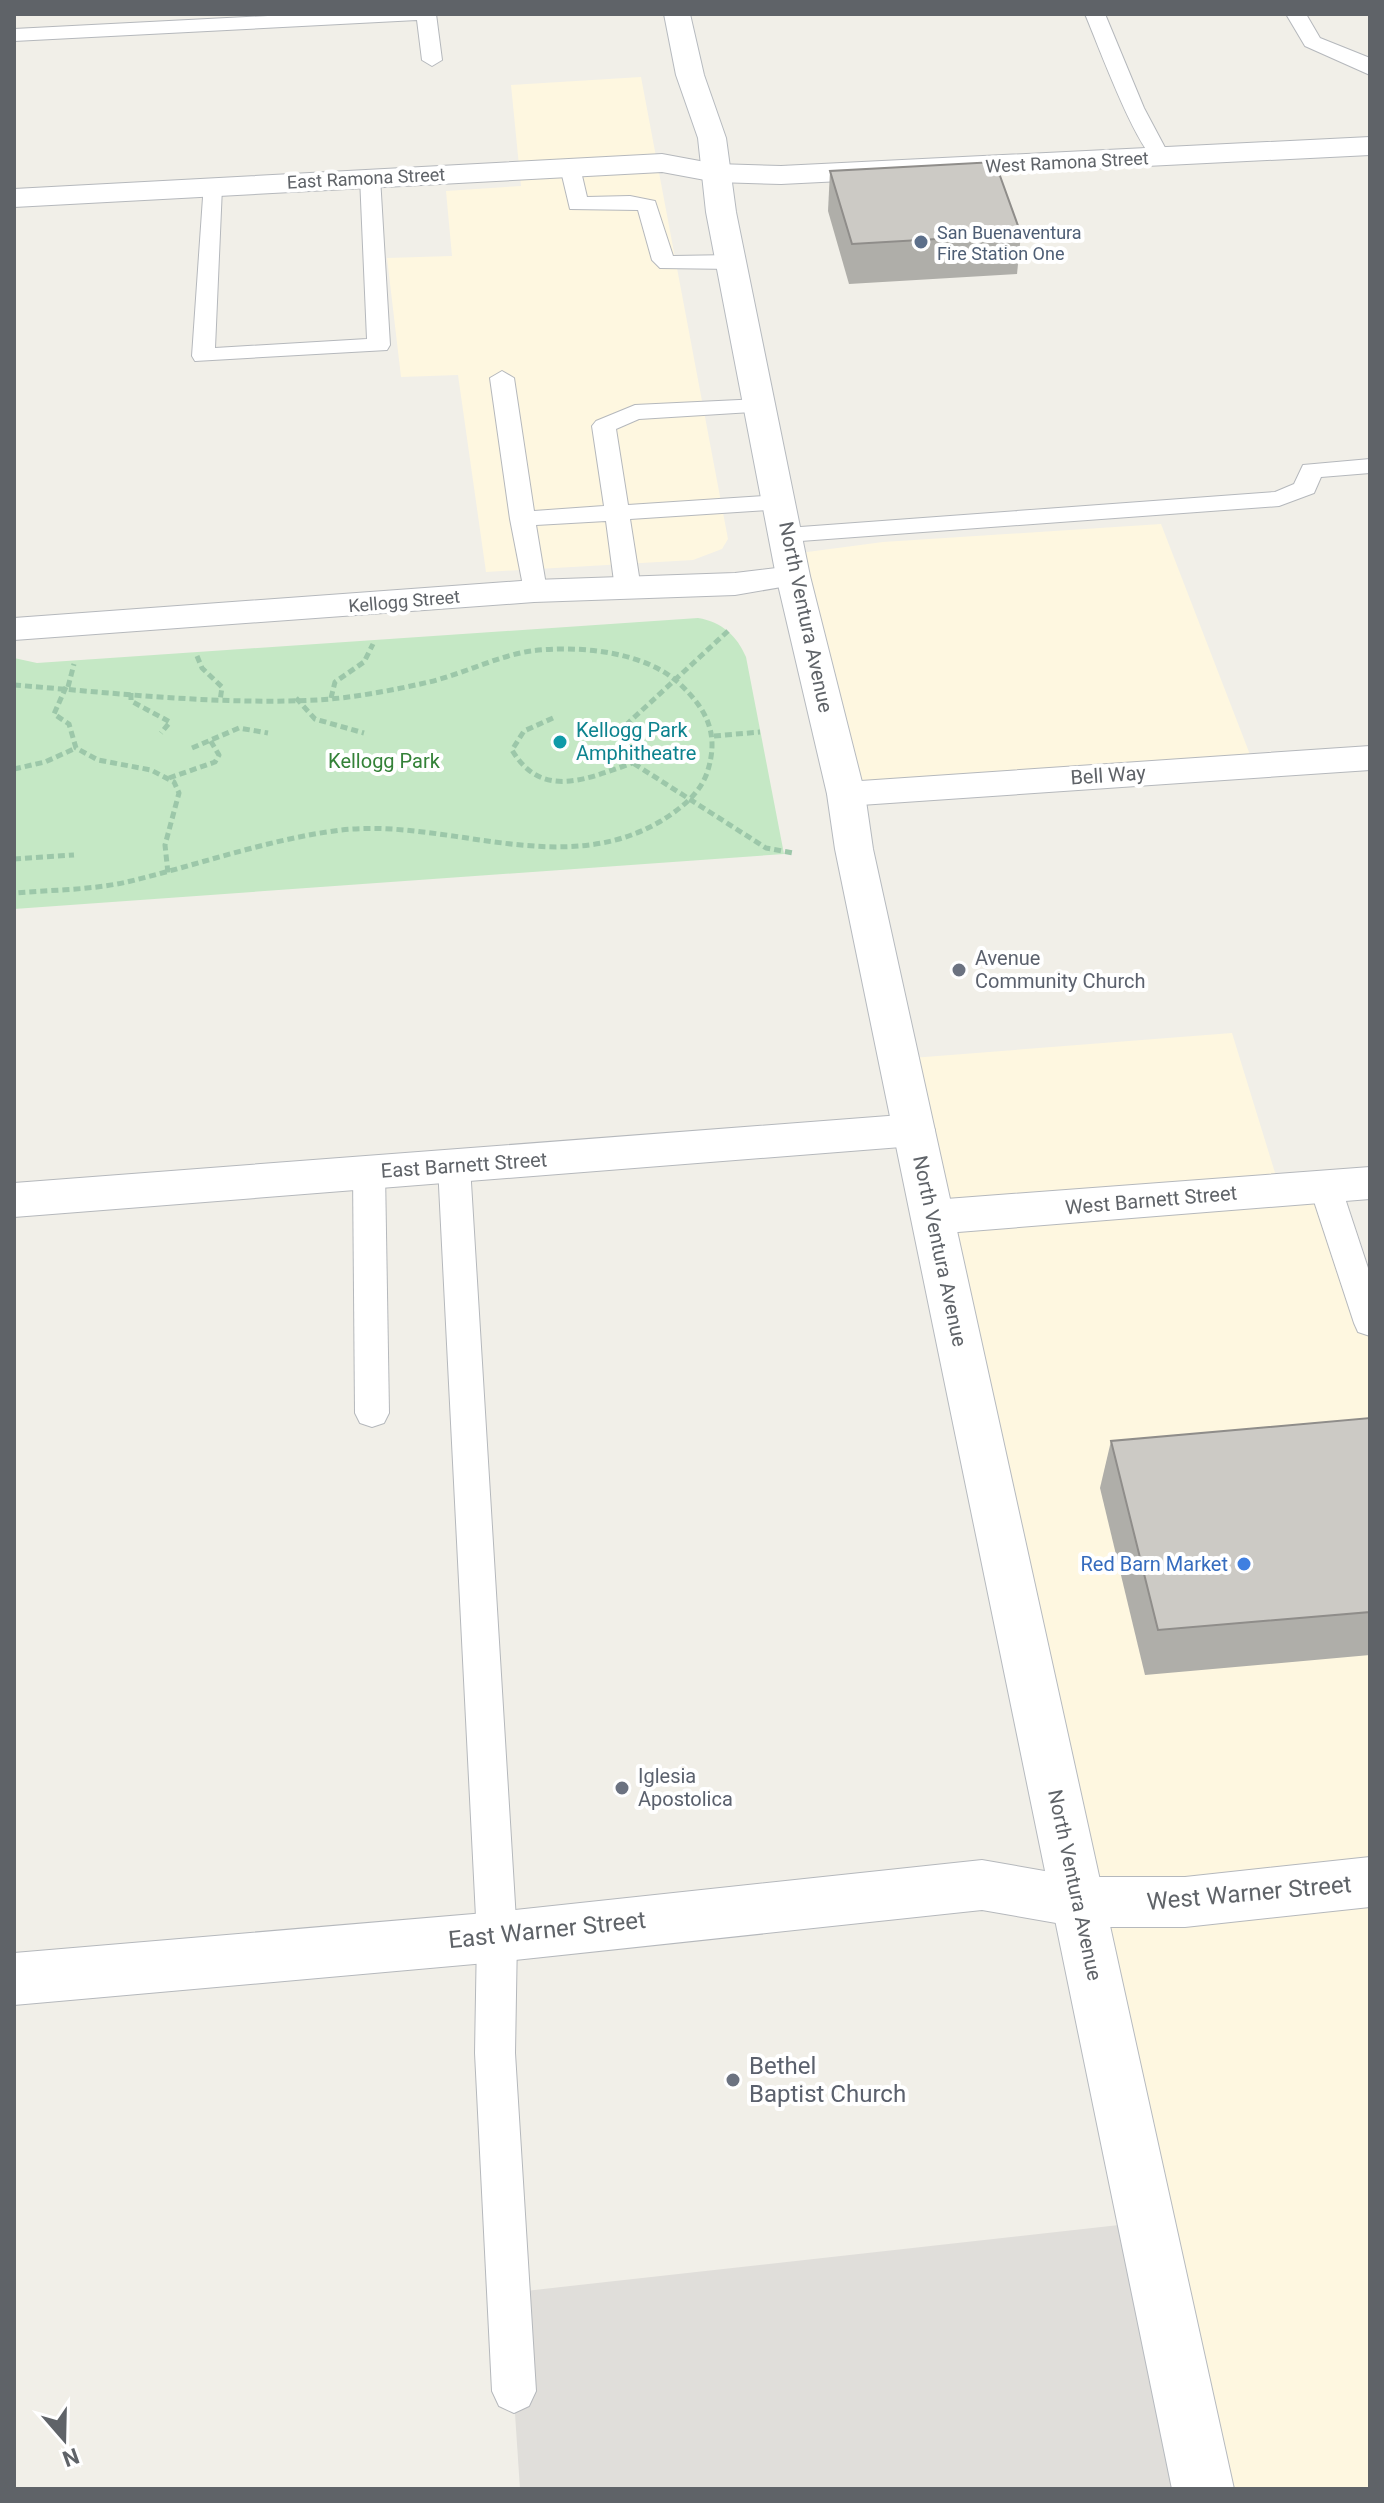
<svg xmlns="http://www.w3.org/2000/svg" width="1384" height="2503" font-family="Roboto,sans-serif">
	<rect width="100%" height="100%" fill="#f1efe8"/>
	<!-- commercial -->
	<g fill="#fef7e0">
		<polygon points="641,77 728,539 722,549 693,560 486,572 458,375 401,377 387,258 452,256 446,191 521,186 511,85"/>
		<polygon points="1161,524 1254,765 846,794 792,554 883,542"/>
		<polygon points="1232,1033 1280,1189 1325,1186 1370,1323 1370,2489 1203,2489 899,1059"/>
	</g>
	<!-- industrial -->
	<polygon fill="#e0deda" points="1146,2222 1198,2489 520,2489 507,2293"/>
	<!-- green -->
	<path fill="#c5e8c5" d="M 698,618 C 722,622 737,636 746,657 L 784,854 L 14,909 L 14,658 L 37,663 Z"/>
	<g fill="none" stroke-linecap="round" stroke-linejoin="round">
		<!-- lane casing -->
		<g stroke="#b5b8bc" stroke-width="2">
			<g id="lane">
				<polygon points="305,14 436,14 442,60 432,66 422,60 417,20 14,41 14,29"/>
				<path d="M 1085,14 L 1105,14 L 1144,108 L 1170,157 L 1167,161 L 1160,163 C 1139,158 1096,39 1085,14 Z"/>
				<polygon points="1286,14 1306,14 1320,38 1370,58 1370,75 1305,46"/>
				<polygon points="570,161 580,167 587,197 630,196 655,201 673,256 733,255 744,262 733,269 660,268 652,260 638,210 570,209 560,167"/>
				<polygon points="370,171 380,177 390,345 387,350 195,361 192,356 204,183 218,183 222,187 215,348 367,339 360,177"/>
				<polygon points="502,371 514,378 534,511 604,506 592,426 596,421 635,405 760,399 768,401 772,406 768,411 639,419 616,429 628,505 781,495 793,502 781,509 630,519 641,589 628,597 615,589 606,521 536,525 547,591 543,596 525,596 510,519 490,378"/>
				<polygon points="1370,459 1370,473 1321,477 1314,493 1279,506 787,542 775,535 787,528 1275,492 1294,484 1303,465"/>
				<polygon points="454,1154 465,1158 470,1166 517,1937 515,2053 536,2391 529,2406 514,2413 499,2406 492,2391 475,2053 477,1937 438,1166 443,1158"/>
				<polygon points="369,1160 380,1164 385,1172 389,1413 384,1423 372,1427 360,1423 355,1413 353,1172 358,1164"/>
				<polygon points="1325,1174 1336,1178 1341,1186 1370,1274 1370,1336 1358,1332 1354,1323 1309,1186 1314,1178"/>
			</g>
		</g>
		<!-- street casing -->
		<g stroke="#b5b8bc" stroke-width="2">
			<g id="street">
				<polygon points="1370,137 1370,155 781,184 716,182 662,172 14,207 14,189 662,154 716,164 781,166"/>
				<polygon points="793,566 805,569 810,576 805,583 735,595 534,602 14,640 14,618 534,580 735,573"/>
				<polygon points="1370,746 1370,770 846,806 833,803 827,794 833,785 846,782"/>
				<polygon points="914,1114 929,1119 935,1130 929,1141 914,1146 14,1217 14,1183"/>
				<polygon points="1370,1167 1370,1199 933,1234 918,1229 911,1217 918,1205 933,1200"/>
				<polygon points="1370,1857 1370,1907 1185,1927 1079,1927 982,1910 497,1962 14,2005 14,1953 497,1912 982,1860 1079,1877 1185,1877"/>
			</g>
		</g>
		<!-- secondary casing -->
		<g stroke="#b6babf" stroke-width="2">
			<polygon id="secondary" points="664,14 690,14 704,75 726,138 736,212 810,576 865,794 873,849 1234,2489 1172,2489 835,849 827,794 776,576 706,212 698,138 676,75"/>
		</g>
		<!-- path -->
		<g stroke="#9cc7a9" stroke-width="5" stroke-dasharray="7 4" stroke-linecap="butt">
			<polyline points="728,631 627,724 643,742 642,753 633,763 766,848 793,853"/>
			<polyline points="197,656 202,668 222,687 220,701"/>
			<path d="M 14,685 C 115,693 216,705 317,700 C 353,698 394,690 429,682 C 463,674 497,656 531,651 C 578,645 647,651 682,686 C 709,712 719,737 707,773 C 699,795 680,809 661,821 C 561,880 448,818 341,830 C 269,839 198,865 127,882 C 91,890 51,890 14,893"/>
			<polyline points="66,687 54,714 69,724 76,748 98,760 151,770 174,782 179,793 165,845 168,873"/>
			<polyline points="68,687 74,664"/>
			<polyline points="131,693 131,701 170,722 161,733"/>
			<polyline points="296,698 315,719 364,733"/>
			<polyline points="331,698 335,682 364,662 373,644"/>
			<path d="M 553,718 L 524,731 L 512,750 C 542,801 588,778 633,763"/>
			<polyline points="714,736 760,732"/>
			<polyline points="192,748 239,728 268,733"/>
			<polyline points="14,769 45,762 76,748"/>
			<polyline points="169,778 215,762 219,755 210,740"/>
			<polyline points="14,859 74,855"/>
		</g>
		<!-- lane -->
		<use href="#lane" fill="#fff" fill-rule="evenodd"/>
		<!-- street -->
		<use href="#street" fill="#fff" fill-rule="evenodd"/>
		<!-- secondary -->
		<use href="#secondary" fill="#fff" fill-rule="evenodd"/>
	</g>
	<!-- wall -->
	<g fill="#afaea9">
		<polygon points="830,171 1021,234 1017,274 849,284 828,211"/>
		<polygon points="1370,1418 1370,1655 1145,1675 1100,1488 1111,1441"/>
	</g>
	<!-- building -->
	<g fill="#cccac5" stroke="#8f8d8a" stroke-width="2">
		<polygon points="995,162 1021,234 852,244 830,171"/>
		<polygon points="1370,1418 1370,1612 1158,1630 1111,1441"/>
	</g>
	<!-- markers -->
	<circle fill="#5c6f8a" stroke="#fff" stroke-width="3" cx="921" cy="242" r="8"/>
	<circle fill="#0f9aa8" stroke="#fff" stroke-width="3" cx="560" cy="742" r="8"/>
	<g fill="#6b7280" stroke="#fff" stroke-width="3">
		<circle cx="959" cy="970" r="8"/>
		<circle cx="622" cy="1788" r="8"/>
		<circle cx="733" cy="2080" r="8"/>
	</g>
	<circle fill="#3f7fe0" stroke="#fff" stroke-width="3" cx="1244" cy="1564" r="8"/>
	<g text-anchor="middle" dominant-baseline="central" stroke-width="8" stroke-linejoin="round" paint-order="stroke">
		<!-- far-street labels -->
		<g font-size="18" fill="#5f6368" stroke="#fff">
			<text transform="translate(1067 162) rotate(-3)">West Ramona Street</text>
			<text transform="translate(366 178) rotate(-3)">East Ramona Street</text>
			<text transform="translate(404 601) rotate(-5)">Kellogg Street</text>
		</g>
		<!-- far-service labels -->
		<g font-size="18" fill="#4e5e75" stroke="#fff" text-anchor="start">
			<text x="937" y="232">San Buenaventura<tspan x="937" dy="21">Fire Station One</tspan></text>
		</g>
		<!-- street labels -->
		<g font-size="20" fill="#5f6368" stroke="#fff">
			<text transform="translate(806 617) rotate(78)">North Ventura Avenue</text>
			<text transform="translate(1108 775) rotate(-4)">Bell Way</text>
			<text transform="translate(464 1165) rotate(-4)">East Barnett Street</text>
			<text transform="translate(1151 1200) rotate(-5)">West Barnett Street</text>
			<text transform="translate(940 1251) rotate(78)">North Ventura Avenue</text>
			<text transform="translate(1075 1885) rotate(78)">North Ventura Avenue</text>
		</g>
		<!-- culture labels -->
		<g font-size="20" fill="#0d838f" stroke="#fff" text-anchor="start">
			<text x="576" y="730">Kellogg Park<tspan x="576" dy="23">Amphitheatre</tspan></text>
		</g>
		<!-- park labels -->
		<g font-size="20" fill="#348238" stroke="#fff">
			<text x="384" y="761">Kellogg Park</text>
		</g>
		<!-- worship labels -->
		<g font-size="20" fill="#5b616d" stroke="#fff" text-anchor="start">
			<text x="975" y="958">Avenue<tspan x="975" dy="23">Community Church</tspan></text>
			<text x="638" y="1776">Iglesia<tspan x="638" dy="23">Apostolica</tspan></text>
		</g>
		<!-- shop labels -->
		<g font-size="20" fill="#366cbe" stroke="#fff" text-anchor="end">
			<text x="1228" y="1564">Red Barn Market</text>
		</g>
		<!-- near-street labels -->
		<g font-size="24" fill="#5f6368" stroke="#fff">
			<text transform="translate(1249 1893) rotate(-5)">West Warner Street</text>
			<text transform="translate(547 1930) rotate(-6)">East Warner Street</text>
		</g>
		<!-- near-worship labels -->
		<g font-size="24" fill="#5b616d" stroke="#fff" text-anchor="start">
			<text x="749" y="2066">Bethel<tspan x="749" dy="28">Baptist Church</tspan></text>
		</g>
	</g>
	<!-- border -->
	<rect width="1384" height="2503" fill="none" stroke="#5f6368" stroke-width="32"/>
	<!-- north arrow -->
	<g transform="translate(64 2439) rotate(160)" stroke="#ffffff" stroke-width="6" paint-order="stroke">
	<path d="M0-6L14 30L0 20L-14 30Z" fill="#5f6368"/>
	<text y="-12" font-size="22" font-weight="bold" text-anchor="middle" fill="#5f6368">N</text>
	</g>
</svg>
